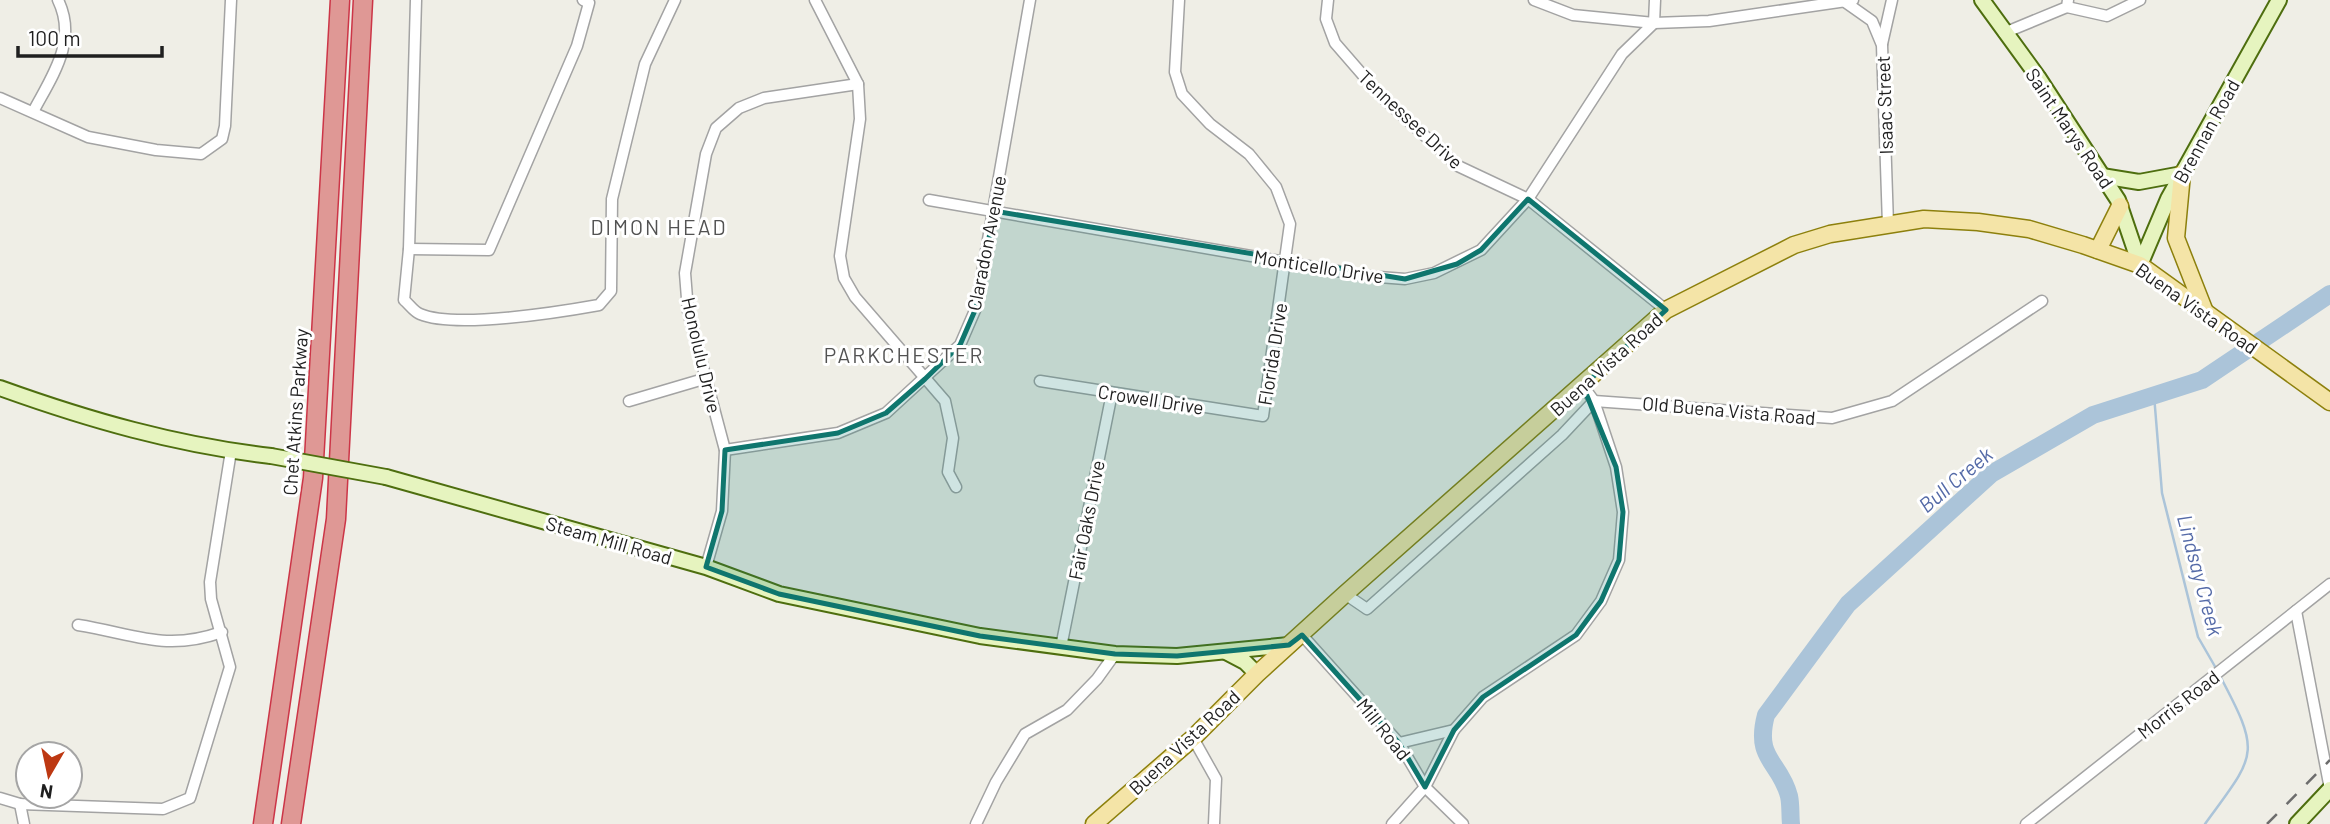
<svg xmlns="http://www.w3.org/2000/svg" width="2330" height="824" font-family="Barlow,sans-serif">
	<rect width="100%" height="100%" fill="#efeee6"/>
	<g fill="none" stroke-linecap="round" stroke-linejoin="round">
		<!-- stream -->
		<g stroke="#abc4d9" stroke-width="2.5">
			<polyline points="2154,395 2162,493 2198,637 2217,670"/>
			<path d="M 2205,824 C 2256,754 2262,755 2220,676"/>
		</g>
		<!-- river -->
		<path stroke="#abc4d9" stroke-width="18" d="M 1791,824 C 1790,815 1791,805 1789,796 C 1780,761 1754,760 1766,715 L 1848,604 L 1991,474 L 2093,415 L 2202,380 L 2330,294"/>
		<!-- street casing -->
		<g stroke="#a3a3a3" stroke-width="13">
			<g id="street">
				<path d="M 416,0 L 409,249 L 404,300 C 409,304 414,312 420,314 C 455,329 560,312 599,305 L 611,291 L 612,199 L 645,64 L 675,0"/>
				<polyline points="815,0 858,84 860,119 840,256 844,278 855,297 945,401 953,438 948,472 956,487"/>
				<polyline points="1328,0 1326,19 1335,43 1381,96 1458,166 1528,199 1666,310"/>
				<polyline points="1534,0 1573,15 1654,23 1709,21 1853,0"/>
				<polyline points="1845,2 1872,21 1882,45 1888,225"/>
				<polyline points="2067,7 2107,16 2140,0"/>
				<polyline points="2004,33 2067,7 2068,0"/>
				<polyline points="1882,44 1892,0"/>
				<polyline points="0,98 88,137 156,150 201,154 222,139 225,126 231,0"/>
				<path d="M 33,112 C 52,76 78,41 58,0"/>
				<polyline points="929,200 1366,276 1405,279 1434,273 1481,250 1528,199 1622,54 1654,23 1655,0"/>
				<polyline points="409,249 489,250 577,46 589,3 583,0"/>
				<polyline points="1040,381 1263,416 1290,224 1276,187 1249,154 1210,124 1182,94 1175,72 1179,0"/>
				<polyline points="629,401 707,378"/>
				<polyline points="1594,401 1832,418 1892,401 2042,301"/>
				<polyline points="725,450 838,433 886,413 960,345 976,308 1030,0"/>
				<polyline points="706,567 722,511 725,450 688,311 685,273 706,154 716,128 739,108 764,98 858,84"/>
				<polyline points="1345,594 1367,609 1562,435 1594,401"/>
				<polyline points="2296,611 2330,789"/>
				<path d="M 78,625 C 135,634 165,652 222,632"/>
				<polyline points="1302,635 1399,743 1425,787 1463,824"/>
				<polyline points="1061,647 1112,393"/>
				<polyline points="1193,738 1216,779 1214,824"/>
				<polyline points="1399,743 1454,730 1483,697 1576,635 1601,601 1619,560 1623,512 1616,467 1594,401 1583,386"/>
				<polyline points="0,798 20,804 163,809 190,798 230,667 211,599 210,582 231,451"/>
				<polyline points="20,804 24,824"/>
				<polyline points="976,824 996,782 1025,734 1067,710 1097,679 1115,654"/>
				<polyline points="1392,824 1425,787 1454,730"/>
				<polyline points="2026,824 2330,584"/>
			</g>
		</g>
		<!-- secondary casing -->
		<g stroke="#4e6e0f" stroke-width="18">
			<g id="secondary">
				<polyline points="1982,0 2038,77 2118,200 2140,265"/>
				<polyline points="2102,176 2139,182 2182,174"/>
				<polyline points="2140,265 2168,199 2279,0"/>
				<path d="M 0,388 C 89,420 176,445 271,456"/>
				<polyline points="386,477 706,567 779,594 980,636 1115,654 1177,656 1289,645"/>
				<polyline points="1226,652 1245,662 1257,674"/>
				<polyline points="2297,824 2330,789"/>
			</g>
		</g>
		<!-- primary casing -->
		<g stroke="#8d800d" stroke-width="19">
			<g id="primary">
				<polyline points="2182,174 2176,238 2205,312"/>
				<polyline points="2098,250 2120,206"/>
				<polyline points="1094,824 1193,738 1257,674 1345,594 1666,310 1794,245 1830,234 1924,219 1978,222 2029,229 2083,245 2140,265 2330,402"/>
			</g>
		</g>
		<!-- highway casing -->
		<g stroke="#cc3547" stroke-width="21">
			<g id="highway">
				<polyline points="263,824 313,478 340,0"/>
				<polyline points="291,824 336,519 363,0"/>
			</g>
		</g>
		<!-- street -->
		<use href="#street" stroke="#fff" stroke-width="10"/>
		<!-- secondary -->
		<use href="#secondary" stroke="#e6f4bf" stroke-width="14"/>
		<!-- primary -->
		<use href="#primary" stroke="#f4e4a7" stroke-width="16"/>
		<!-- highway -->
		<use href="#highway" stroke="#df9895" stroke-width="18"/>
		<!-- rail -->
		<polyline stroke="#6d6d6d" stroke-width="2.5" stroke-dasharray="14 14" stroke-linecap="butt" points="2267,824 2330,760"/>
		<!-- secondary-bridge casing -->
		<g stroke="#4e6e0f" stroke-width="18" stroke-linecap="butt">
			<polyline id="secondary-bridge" points="271,456 386,477"/>
		</g>
		<!-- secondary-bridge -->
		<use href="#secondary-bridge" stroke="#e6f4bf" stroke-width="14"/>
	</g>
	<!-- marked area -->
	<path fill="#0f766e" fill-opacity="0.2" stroke="#0f766e" stroke-width="5" stroke-linejoin="round" d="M 1528,199 L 1666,310 L 1583,386 L 1616,467 L 1623,512 L 1619,560 L 1601,601 L 1576,635 L 1483,697 L 1454,730 L 1425,787 L 1399,743 L 1302,635 L 1289,645 L 1177,656 L 1115,654 L 980,636 L 779,594 L 706,567 L 722,511 L 725,450 L 838,433 L 886,413 L 925,379 L 960,345 L 976,308 L 994,211 L 1405,279 L 1457,264 L 1481,250 Z"/>
	<g text-anchor="middle" dominant-baseline="central" stroke-width="6" stroke-linejoin="round" paint-order="stroke">
		<!-- street labels -->
		<g font-size="19" fill="#1f1f1f" stroke="#fff">
			<text transform="translate(1884 105) rotate(-92)">Isaac Street</text>
			<text transform="translate(1411 119) rotate(43)">Tennessee Drive</text>
			<text transform="translate(2070 128) rotate(56)">Saint Marys Road</text>
			<text transform="translate(2206 131) rotate(-61)">Brennan Road</text>
			<text transform="translate(986 243) rotate(-79)">Claradon Avenue</text>
			<text transform="translate(1319 266) rotate(9)">Monticello Drive</text>
			<text transform="translate(2197 308) rotate(35)">Buena Vista Road</text>
			<text transform="translate(1272 354) rotate(-81)">Florida Drive</text>
			<text transform="translate(702 355) rotate(77)">Honolulu Drive</text>
			<text transform="translate(1606 364) rotate(-42)">Buena Vista Road</text>
			<text transform="translate(1151 399) rotate(9)">Crowell Drive</text>
			<text transform="translate(1729 410) rotate(5)">Old Buena Vista Road</text>
			<text transform="translate(295 412) rotate(-86)">Chet Atkins Parkway</text>
			<text transform="translate(1086 520) rotate(-79)">Fair Oaks Drive</text>
			<text transform="translate(609 540) rotate(16)">Steam Mill Road</text>
			<text transform="translate(2178 704) rotate(-38)">Morris Road</text>
			<text transform="translate(1384 729) rotate(51)">Mill Road</text>
			<text transform="translate(1184 742) rotate(-43)">Buena Vista Road</text>
		</g>
		<!-- neighbourhood labels -->
		<g font-size="21" letter-spacing="2" fill="#525252" stroke="#fff">
			<text x="659" y="226">DIMON HEAD</text>
			<text x="904" y="354">PARKCHESTER</text>
		</g>
		<!-- water labels -->
		<g font-size="21" font-style="italic" fill="#546aa7" stroke="#fff">
			<text transform="translate(1955 479) rotate(-40)">Bull Creek</text>
			<text transform="translate(2201 575) rotate(75)">Lindsay Creek</text>
		</g>
	</g>
	<!-- north arrow -->
	<g transform="translate(49 775) rotate(189)"><circle r="33" fill="#ffffff" stroke="#a5a5a5" stroke-width="2"/>
	<path d="M0-5L12 26L0 18L-12 26Z" fill="#bd3812"/>
	<text y="-10" font-size="19" font-weight="bold" text-anchor="middle" fill="#1f1f1f">N</text>
	</g>
	<!-- scale -->
	<path d="M18 46v10h144v-10" fill="none" stroke="#1f1f1f" stroke-width="3.5"/>
	<text x="28" y="46" font-size="21" fill="#1f1f1f" stroke="#ffffff" stroke-width="5" paint-order="stroke">100 m</text>
</svg>
